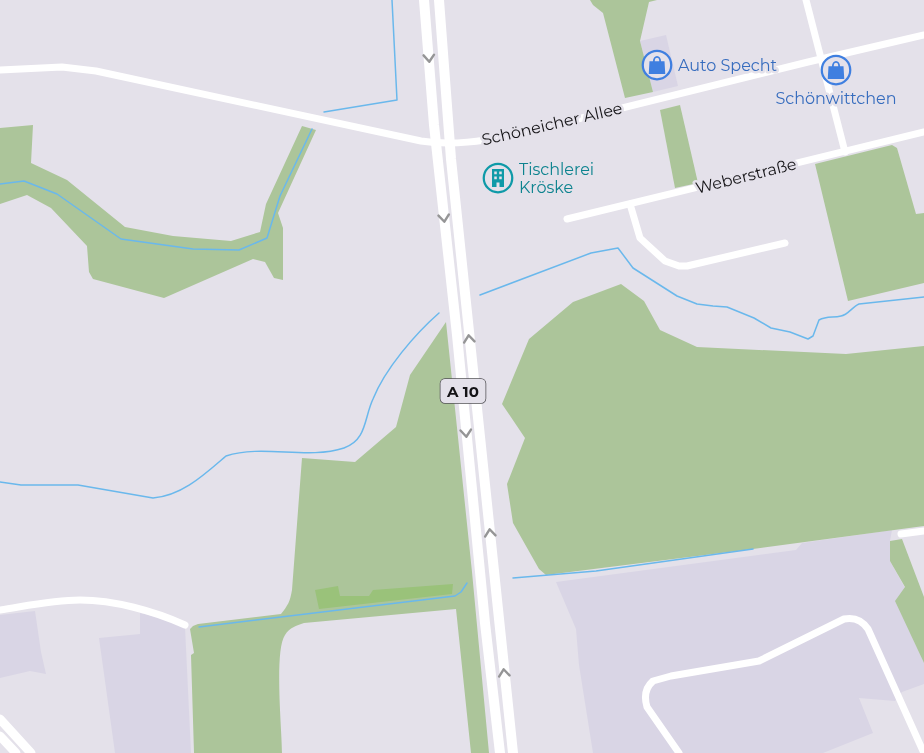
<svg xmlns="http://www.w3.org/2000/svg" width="924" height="753" font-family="Montserrat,sans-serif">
	<rect width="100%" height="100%" fill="#e4e1ea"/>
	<!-- built -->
	<g fill="#d9d5e5">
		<polygon points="666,35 678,86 653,92 640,41"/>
		<polygon points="892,530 890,541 890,561 905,588 896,601 924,663 924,684 902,692 895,701 859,698 873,733 823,753 593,753 579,665 576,629 556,582 796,550 802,543"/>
		<polygon points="35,611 41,652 46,674 30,671 0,678 0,615"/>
		<polygon points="140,613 166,619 185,627 191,753 115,753 99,638 140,634"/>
	</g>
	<!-- green -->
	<g fill="#acc59a">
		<polygon points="590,0 657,0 649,2 640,41 653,92 625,98 603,13 593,5"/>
		<polygon points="680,105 698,183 675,188 660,110"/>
		<polygon points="33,125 31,163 67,180 125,227 173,236 231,241 260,232 266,204 302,126 316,130 278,213 283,228 283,280 274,278 265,262 253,259 164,298 93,279 89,272 87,246 51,208 27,195 0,204 0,128"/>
		<polygon points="892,145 897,148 916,214 924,213 924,283 848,301 815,164"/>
		<polygon points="621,284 644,301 660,330 697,347 846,354 924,346 924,526 753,549 546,575 539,569 513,523 507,484 525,438 502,404 529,339 573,302"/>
		<path d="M 446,322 L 472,572 L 489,753 L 471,753 L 456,609 L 304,623 C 296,626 290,627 285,635 C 274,651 282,730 282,753 L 194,753 L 191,655 L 194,653 L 190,629 L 193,626 L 198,624 L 281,614 C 288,605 290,602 292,590 L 302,458 L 355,462 L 396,427 L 410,375 Z"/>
		<polygon points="902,539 924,597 924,663 895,601 905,587 890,561 890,541"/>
	</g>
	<!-- forest -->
	<polygon fill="#9ac27a" points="453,584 452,594 319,609 315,590 338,586 340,596 369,596 373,590"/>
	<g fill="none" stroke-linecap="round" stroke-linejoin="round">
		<!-- stream -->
		<g stroke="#6ab8ec" stroke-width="1.5">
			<polyline points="324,112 397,100 392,0"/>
			<polyline points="0,184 24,181 57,194 121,239 193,249 239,250 267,238 280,196 312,129"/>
			<path d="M 480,295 L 591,253 L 618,248 L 633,268 L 677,296 L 697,304 L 713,306 L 727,307 L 754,318 L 771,328 L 790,332 L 808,339 L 813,336 L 819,320 C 827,316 833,318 841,316 C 848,315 852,307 859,304 L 924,297"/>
			<path d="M 0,482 L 21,485 L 78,485 L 153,498 C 182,496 205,474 226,456 C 263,444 307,460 344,448 C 367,440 364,418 373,399 C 385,369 415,334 439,313"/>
			<polyline points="513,578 596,571 753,549"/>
			<polyline points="199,627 455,596 461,592 467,583"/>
		</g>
		<!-- minor -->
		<g stroke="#fff" stroke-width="7">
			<polyline points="806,0 845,152"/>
			<path d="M 0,70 L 62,67 L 96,71 L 421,141 C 452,146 483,141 513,135 L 808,62 L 924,35"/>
			<polyline points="630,204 640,238 665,261 679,266 687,266 785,243"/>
			<polyline points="567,219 924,132"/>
			<polyline points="901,534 924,531"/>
			<path d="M 0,610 C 26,606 53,600 80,600 C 114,600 154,611 185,625"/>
			<path d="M 679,753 L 647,707 C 644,697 645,688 653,681 L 671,676 L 759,661 L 844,619 C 854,617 862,620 868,629 L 923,751"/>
		</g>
		<!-- major -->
		<g stroke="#fff" stroke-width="9">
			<polyline points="0,719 31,753"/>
			<polyline points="0,736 16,753"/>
		</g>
		<!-- highway -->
		<g stroke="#fff" stroke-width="10">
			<polyline points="424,0 434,125 457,335 485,623 500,753"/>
			<polyline points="439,0 451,159 513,753"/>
		</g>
	</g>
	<!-- one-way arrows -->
	<defs><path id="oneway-chevron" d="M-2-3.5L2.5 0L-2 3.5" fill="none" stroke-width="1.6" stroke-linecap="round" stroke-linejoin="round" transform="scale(1.5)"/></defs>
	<g stroke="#959596">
		<use href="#oneway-chevron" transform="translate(429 58) rotate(86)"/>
		<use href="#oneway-chevron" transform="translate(444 218) rotate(84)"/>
		<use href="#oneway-chevron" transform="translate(469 339) rotate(-96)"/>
		<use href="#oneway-chevron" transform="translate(466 433) rotate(85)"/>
		<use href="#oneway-chevron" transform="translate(490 533) rotate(-96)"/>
		<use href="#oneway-chevron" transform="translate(504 673) rotate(-96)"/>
	</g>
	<!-- icons -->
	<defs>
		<g id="shop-ring" transform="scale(1.5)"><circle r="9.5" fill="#e4e1ea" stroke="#3f7fe0" stroke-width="1.5"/><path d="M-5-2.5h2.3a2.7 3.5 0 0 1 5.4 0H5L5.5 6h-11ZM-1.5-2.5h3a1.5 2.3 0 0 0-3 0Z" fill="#3f7fe0"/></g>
		<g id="building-ring" transform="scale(1.5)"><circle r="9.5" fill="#e4e1ea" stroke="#0f9aa8" stroke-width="1.5"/><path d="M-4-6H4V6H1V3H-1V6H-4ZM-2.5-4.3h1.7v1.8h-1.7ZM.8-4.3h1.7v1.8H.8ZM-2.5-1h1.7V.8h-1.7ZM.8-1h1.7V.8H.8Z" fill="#0f9aa8"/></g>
	</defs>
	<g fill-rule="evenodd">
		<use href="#shop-ring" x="657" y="65"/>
		<use href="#shop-ring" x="836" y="70"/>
		<use href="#building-ring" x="498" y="178"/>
	</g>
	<g text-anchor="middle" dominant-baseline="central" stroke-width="5" stroke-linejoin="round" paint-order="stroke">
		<!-- shield labels -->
		<rect fill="#e4e1ea" stroke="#525156" stroke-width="1.5" x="440.5" y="379" width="45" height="24" rx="4.5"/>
		<g font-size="15" font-weight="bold" fill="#141316">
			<text x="463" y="391">A 10</text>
		</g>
		<!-- shop labels -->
		<g font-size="16" fill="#366cbe" stroke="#e4e1ea" text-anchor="start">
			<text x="678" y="65">Auto Specht</text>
			<text x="836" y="98" text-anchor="middle">Schönwittchen</text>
		</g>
		<!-- street labels -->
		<g font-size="16" fill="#141316" stroke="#e4e1ea">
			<text transform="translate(552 124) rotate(-13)">Schöneicher Allee</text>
			<text transform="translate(746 176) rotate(-14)">Weberstraße</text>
		</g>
		<!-- culture labels -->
		<g font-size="16" fill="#0d838f" stroke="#e4e1ea" text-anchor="start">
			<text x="519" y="169">Tischlerei<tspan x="519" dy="18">Kröske</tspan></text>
		</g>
	</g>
</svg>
